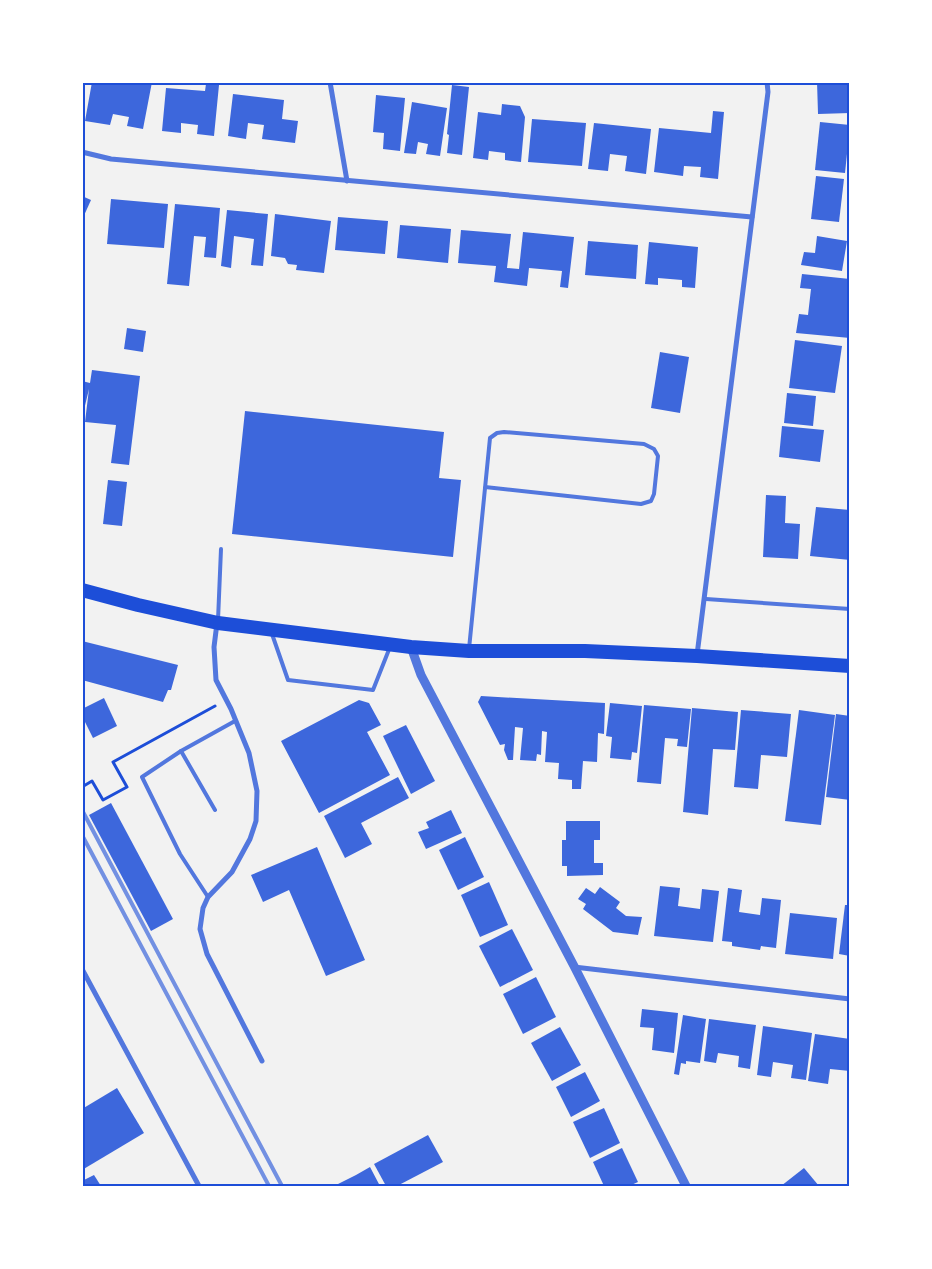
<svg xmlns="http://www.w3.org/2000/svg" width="932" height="1269" font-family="Overpass,sans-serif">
	<rect width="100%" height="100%" fill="#f2f2f2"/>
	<!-- building -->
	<g fill="#3d67dc">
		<polygon points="92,82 152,82 143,129 127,126 129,117 113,114 110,125 85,121"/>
		<polygon points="817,82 850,82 850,113 818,114"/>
		<polygon points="206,84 219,85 214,136 197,134 198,125 181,123 181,133 162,131 166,88 205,91"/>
		<polygon points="452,85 469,87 462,155 447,153 449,135 447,134"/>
		<polygon points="233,94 284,100 282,119 298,121 295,143 262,139 264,125 248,123 246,139 228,136"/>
		<polygon points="376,95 405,98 400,151 383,149 384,133 373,132"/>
		<polygon points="412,102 447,108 440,156 426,154 428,144 418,142 416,154 404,153"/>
		<polygon points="502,104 520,106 525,117 521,162 505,160 505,153 489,151 488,160 473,158 478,112 501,115"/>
		<polygon points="713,111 724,112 718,179 700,177 701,167 684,166 683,176 654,172 659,128 711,133"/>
		<polygon points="532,119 586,123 582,166 528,162"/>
		<polygon points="820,122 850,125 845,173 815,170"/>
		<polygon points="594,123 651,129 646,174 625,171 627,156 610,154 608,171 588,169"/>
		<polygon points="816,176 844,179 839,222 811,219"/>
		<polygon points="82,196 91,200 82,220"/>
		<polygon points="111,199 168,204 164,248 107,244"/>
		<polygon points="175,204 220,208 216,258 204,257 206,237 194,236 189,286 167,284"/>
		<polygon points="227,210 268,214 263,266 251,265 254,239 234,236 231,268 221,266"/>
		<polygon points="275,214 331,221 324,273 296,270 297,265 288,264 285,258 271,256"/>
		<polygon points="338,217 388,221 385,254 335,250"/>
		<polygon points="400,225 451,229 448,263 397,258"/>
		<polygon points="461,230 511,234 507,268 519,269 523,232 574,237 568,288 560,287 562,271 529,268 527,286 494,282 496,266 458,263"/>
		<polygon points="817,236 847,241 842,271 801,265 804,252 815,253"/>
		<polygon points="588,241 638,245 636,279 585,275"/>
		<polygon points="649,242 698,247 695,288 682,287 682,280 658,278 658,285 645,284"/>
		<polygon points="802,274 850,279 850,338 796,333 799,314 808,315 811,289 800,288"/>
		<polygon points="127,328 146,331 143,352 124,349"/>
		<polygon points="795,340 842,346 835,393 789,388"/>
		<polygon points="660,352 689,357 680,413 651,408"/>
		<polygon points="92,370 140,376 129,465 111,463 116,425 85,422 89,389 82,418 82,381 90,383"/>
		<polygon points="787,393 816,396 813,426 784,423"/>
		<polygon points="245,411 444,432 439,478 461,480 453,557 232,534"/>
		<polygon points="782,426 824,430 820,462 779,457"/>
		<polygon points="108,480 127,482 122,526 103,524"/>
		<polygon points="766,495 786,496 785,523 800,524 798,559 763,557"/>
		<polygon points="816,507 850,510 850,560 810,556"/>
		<polygon points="82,641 178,665 171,690 168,690 163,702 82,680"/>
		<polygon points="481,696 605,703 604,734 598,733 597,762 583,761 581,789 572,789 572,780 558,779 559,763 545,762 547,732 542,731 541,755 537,754 536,761 520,760 523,728 515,727 513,760 508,760 504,750 505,744 500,745 478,702"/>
		<polygon points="104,698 117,726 93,738 82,716 82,709"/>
		<polygon points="359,700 369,703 381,725 367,732 390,775 319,813 281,741"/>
		<polygon points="610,703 642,706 637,753 632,752 631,760 610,758 612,737 606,736"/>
		<polygon points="644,705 691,709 687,747 677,746 678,739 665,738 661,784 637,782"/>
		<polygon points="692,708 738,712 735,750 713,749 708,815 683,812"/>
		<polygon points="741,710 791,714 787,757 761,755 758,789 734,787"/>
		<polygon points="799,710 835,715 821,825 785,821"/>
		<polygon points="836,714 850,716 850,800 826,797"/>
		<polygon points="406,725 435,781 411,794 383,736"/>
		<polygon points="398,777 409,798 361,823 372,844 345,858 324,816"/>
		<polygon points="111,803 173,919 151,931 89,815"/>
		<polygon points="451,810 462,833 426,849 418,832 429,828 426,822"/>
		<polygon points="566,821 600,821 600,840 594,840 594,863 603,863 603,875 567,876 567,866 562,866 562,840 566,840"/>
		<polygon points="465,837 484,877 458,890 439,850"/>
		<polygon points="317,847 365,960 326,976 289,890 263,902 251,875"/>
		<polygon points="489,882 508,925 480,937 461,895"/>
		<polygon points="660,886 680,888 678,906 700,909 702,889 719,891 713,942 654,936"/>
		<polygon points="600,887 620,902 616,908 626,916 642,917 638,935 613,932 583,909 586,904 578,899 586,888 595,894"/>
		<polygon points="728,888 742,890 739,912 760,915 762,898 781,900 776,948 761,946 760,950 732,946 732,942 722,941"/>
		<polygon points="845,905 850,905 850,956 839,954"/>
		<polygon points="790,913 837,918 833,959 785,954"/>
		<polygon points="512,929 533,970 500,987 479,946"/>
		<polygon points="536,977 556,1017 523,1034 503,994"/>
		<polygon points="642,1009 678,1013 674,1053 652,1050 654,1028 640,1027"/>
		<polygon points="683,1015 706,1019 700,1063 686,1061 686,1064 681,1063 679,1075 674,1074"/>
		<polygon points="709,1019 756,1025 750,1069 738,1067 739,1056 718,1053 716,1063 704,1061"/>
		<polygon points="763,1026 812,1033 806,1080 791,1078 793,1065 773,1062 771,1077 757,1075"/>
		<polygon points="560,1027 581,1065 552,1081 531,1043"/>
		<polygon points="815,1034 850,1039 850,1071 830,1069 828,1084 808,1081"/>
		<polygon points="585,1072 600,1101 571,1117 556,1087"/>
		<polygon points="117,1088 144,1133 82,1170 82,1109"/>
		<polygon points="604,1108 620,1143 590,1158 573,1122"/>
		<polygon points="428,1135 443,1162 397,1186 386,1186 374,1164"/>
		<polygon points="622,1148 638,1182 629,1186 604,1186 593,1162"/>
		<polygon points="370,1167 380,1186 334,1186 356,1175"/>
		<polygon points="804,1168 819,1186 781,1186"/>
		<polygon points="94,1175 101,1186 82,1186 82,1181"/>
	</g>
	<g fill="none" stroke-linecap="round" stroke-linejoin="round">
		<!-- path -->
		<polyline stroke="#1d4ed8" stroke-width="3" points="82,787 92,781 103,800 127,787 113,762 215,706"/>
		<!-- service -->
		<g stroke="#5277de" stroke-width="4">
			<polyline points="706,599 850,609"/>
			<polyline points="218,620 221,549"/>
			<polyline points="272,634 288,680 373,690 390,647"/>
			<polyline points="469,649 490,438 497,433 504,432 644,444 654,449 658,456 654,494 651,501 641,504 485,487"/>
			<polyline points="181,751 215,810"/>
			<polyline points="208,897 180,854 142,777 181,751 235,721"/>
		</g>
		<!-- minor -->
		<g stroke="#5277de" stroke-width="5">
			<polyline points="330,82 347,181"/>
			<polyline points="82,152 111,159 752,217"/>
			<polyline points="217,623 214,647 216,680 231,709 249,753 257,791 256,821 250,839 232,872 208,897 203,908 200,929 207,954 262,1061"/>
			<polyline points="697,655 768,92 767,82"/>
			<polyline points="574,967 850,999"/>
			<polyline points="82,969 199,1186"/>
		</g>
		<!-- tertiary -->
		<polyline stroke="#5277de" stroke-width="9" points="411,647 421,675 574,966 686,1186"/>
		<!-- trunk -->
		<polyline stroke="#1d4ed8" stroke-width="14" points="82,590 138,605 218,623 411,647 469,651 585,651 697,656 850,666"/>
		<!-- rail -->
		<g stroke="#7290e2" stroke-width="4">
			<polyline points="82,810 282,1186"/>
			<polyline points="82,835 269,1186"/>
		</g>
	</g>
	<!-- border -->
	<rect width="932" height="1269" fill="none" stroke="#ffffff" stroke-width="168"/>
	<rect x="84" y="84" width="764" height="1101" fill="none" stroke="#1d4ed8" stroke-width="2"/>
</svg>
